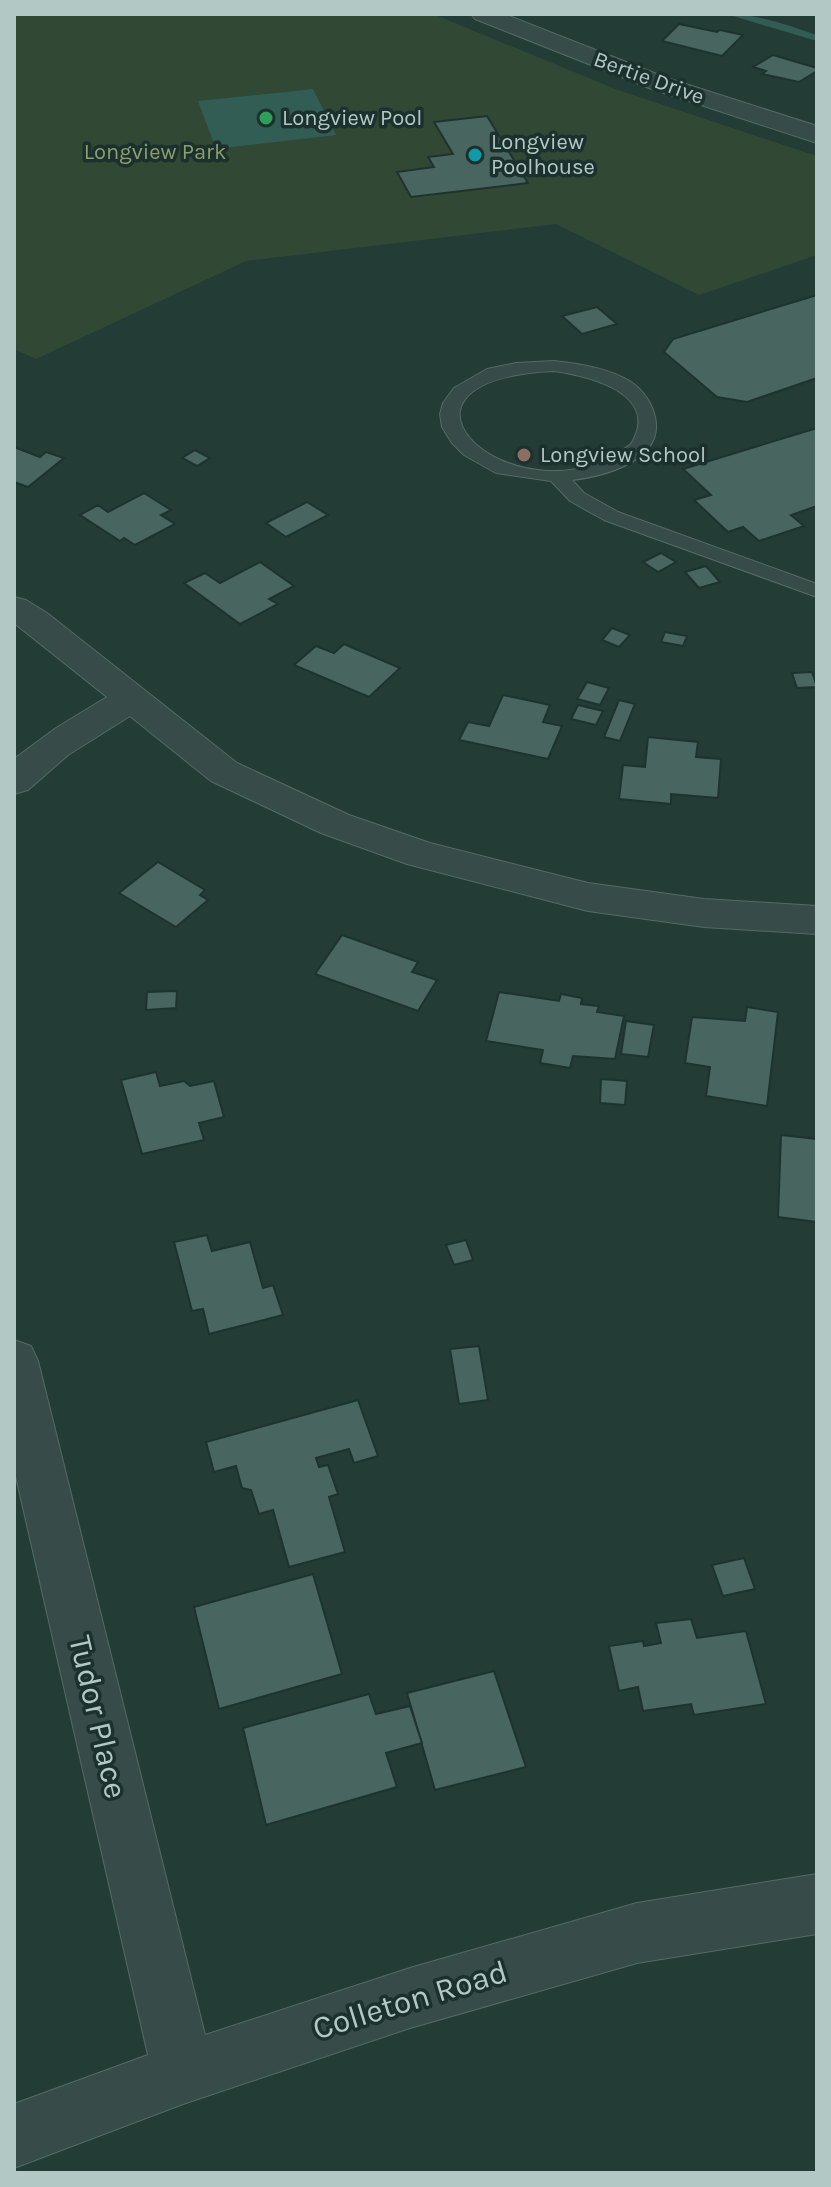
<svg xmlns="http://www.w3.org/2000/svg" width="831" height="2187" font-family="Karla,sans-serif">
	<rect width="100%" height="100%" fill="#233c36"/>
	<!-- green -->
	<polygon fill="#304834" points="14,14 433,14 618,90 817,156 817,255 699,295 556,224 246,261 36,359 14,349"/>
	<!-- water -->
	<polygon fill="#315d54" points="313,89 336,135 216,149 198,101"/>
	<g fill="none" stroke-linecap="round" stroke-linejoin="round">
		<!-- stream -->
		<path fill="#315d54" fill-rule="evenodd" d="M 726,14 C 758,14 787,25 817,35 L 817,41 Z"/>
	</g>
	<!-- building -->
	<g fill="#496560" stroke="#1e332f" stroke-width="2">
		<polygon points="679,24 717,32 720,30 743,35 722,56 662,41"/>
		<polygon points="773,55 817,68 817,71 799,82 762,74 766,71 753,67"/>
		<polygon points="487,116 528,183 411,197 397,172 434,167 428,157 453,154 434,122"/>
		<polygon points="817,295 817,378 747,402 717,397 664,352 673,339"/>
		<polygon points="597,307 617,324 582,334 562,316"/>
		<polygon points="817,428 817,506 791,515 804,526 759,541 743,527 728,532 694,500 711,495 683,469"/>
		<polygon points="14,447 40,457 46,452 64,458 28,487 14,482"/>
		<polygon points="195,450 210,458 197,466 182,458"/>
		<polygon points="144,493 171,510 161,515 175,524 135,545 124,538 120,541 80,515 98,505 108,512"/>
		<polygon points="307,502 328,515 286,537 266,523"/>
		<polygon points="661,553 676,562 658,572 643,562"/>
		<polygon points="260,562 294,586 269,599 278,604 240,624 184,583 205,573 220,583"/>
		<polygon points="706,566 720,582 699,588 685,572"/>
		<polygon points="612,628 630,635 619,647 602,640"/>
		<polygon points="665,632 687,636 683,646 661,642"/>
		<polygon points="344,644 400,668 369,697 294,665 316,646 334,653"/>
		<polygon points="812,672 817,687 797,688 792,673"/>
		<polygon points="587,682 609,688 600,705 577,699"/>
		<polygon points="503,695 550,705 543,722 562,726 548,759 459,740 468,722 489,726"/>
		<polygon points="619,700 635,704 620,741 604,737"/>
		<polygon points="578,705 603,711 596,725 571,719"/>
		<polygon points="648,737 698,742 696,757 721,759 718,798 671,794 671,804 619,799 623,765 645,767"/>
		<polygon points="158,862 205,890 200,895 208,900 176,927 119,893"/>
		<polygon points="342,935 418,962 412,972 437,980 418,1011 315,974"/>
		<polygon points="177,991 176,1008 146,1010 147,992"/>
		<polygon points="499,992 559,1001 561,994 582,998 581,1004 599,1006 597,1012 624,1016 615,1059 573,1056 570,1068 540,1063 543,1050 486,1041"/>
		<polygon points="747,1007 778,1012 767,1106 706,1096 710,1067 685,1063 692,1017 745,1021"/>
		<polygon points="626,1021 654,1025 648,1057 621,1054"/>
		<polygon points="156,1072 160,1086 184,1081 190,1086 214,1081 224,1117 199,1123 204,1140 142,1154 121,1080"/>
		<polygon points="601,1079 627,1081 625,1105 600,1103"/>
		<polygon points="781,1135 817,1139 817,1222 778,1217"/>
		<polygon points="207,1235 212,1251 250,1242 263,1288 273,1285 283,1315 209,1334 203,1309 192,1311 174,1242"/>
		<polygon points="466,1240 473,1260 454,1265 446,1245"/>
		<polygon points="479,1346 488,1400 459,1404 450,1349"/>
		<polygon points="358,1400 378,1456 354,1463 349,1449 316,1458 319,1467 328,1465 338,1494 329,1497 345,1552 289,1567 273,1510 259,1514 251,1490 242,1488 236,1466 214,1472 206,1442"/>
		<polygon points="744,1558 755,1589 723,1596 712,1565"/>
		<polygon points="313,1574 342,1674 219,1709 194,1607"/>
		<polygon points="691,1619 697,1638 746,1631 766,1704 694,1715 691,1704 643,1711 638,1687 619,1691 609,1646 643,1641 644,1646 661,1643 656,1623"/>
		<polygon points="494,1671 526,1767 435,1790 407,1693"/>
		<polygon points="369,1694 376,1714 410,1706 422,1743 386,1753 397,1787 266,1825 243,1728"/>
	</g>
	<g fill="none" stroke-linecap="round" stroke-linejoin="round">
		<!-- service casing -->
		<g stroke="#556a66" stroke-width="2">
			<path id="service" d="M 554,361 C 580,364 609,368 631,382 C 643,390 652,403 655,417 C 665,461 604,476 572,480 L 584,493 L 618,512 L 817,584 L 817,597 L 604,520 L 570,501 L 551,481 L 496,473 L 464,455 L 452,443 L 442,427 L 440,414 L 443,403 L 454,388 L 487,369 L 516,363 ZM 554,371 C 588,376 662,393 631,444 C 521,531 352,381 554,371 Z"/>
		</g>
		<!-- minor casing -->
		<g stroke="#556a66" stroke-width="2">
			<g id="minor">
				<polygon points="471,14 504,14 667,78 817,126 817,143 649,88 475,19"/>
				<polygon points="14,597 26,600 47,613 237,763 349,815 430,843 588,883 704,899 817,906 817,934 704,927 588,911 407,864 321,833 211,781 130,716 68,755 28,790 14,794 14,759 56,728 107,697 14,623"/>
				<polygon points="14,1340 31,1346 38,1361 205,2035 410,1968 637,1903 817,1874 817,1934 637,1963 410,2028 183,2104 14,2168 14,2104 148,2055 14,1468"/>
			</g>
		</g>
		<!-- service -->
		<use href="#service" fill="#374c48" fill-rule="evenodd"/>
		<!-- minor -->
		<use href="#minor" fill="#374c48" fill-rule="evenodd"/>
	</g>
	<!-- markers -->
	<circle fill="#2e9e5b" stroke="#1c312d" stroke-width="3" cx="266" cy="118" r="8"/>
	<circle fill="#0f9aa8" stroke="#1c312d" stroke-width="3" cx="475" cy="155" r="8"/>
	<circle fill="#8d6e63" stroke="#1c312d" stroke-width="3" cx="524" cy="455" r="8"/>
	<g text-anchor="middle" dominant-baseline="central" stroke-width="7" stroke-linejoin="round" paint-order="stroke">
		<!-- far-street labels -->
		<g font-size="22" fill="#b2c8c4" stroke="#1c312d">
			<text transform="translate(649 78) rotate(20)">Bertie Drive</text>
		</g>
		<!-- far-poi labels -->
		<g font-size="22" fill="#b2c8c4" stroke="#1c312d" text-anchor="start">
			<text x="282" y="118">Longview Pool</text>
			<text x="491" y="142">Longview<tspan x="491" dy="25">Poolhouse</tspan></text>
			<text x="540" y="455">Longview School</text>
		</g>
		<!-- far-park labels -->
		<g font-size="22" fill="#8a9e70" stroke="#1c312d">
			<text x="155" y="152">Longview Park</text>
		</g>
		<!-- near-street labels -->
		<g font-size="32" fill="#b2c8c4" stroke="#1c312d">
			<text transform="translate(98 1717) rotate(77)">Tudor Place</text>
			<text transform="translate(410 2000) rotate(-17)">Colleton Road</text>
		</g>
	</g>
	<!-- border -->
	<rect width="831" height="2187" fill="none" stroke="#b2c8c4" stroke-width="32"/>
</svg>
